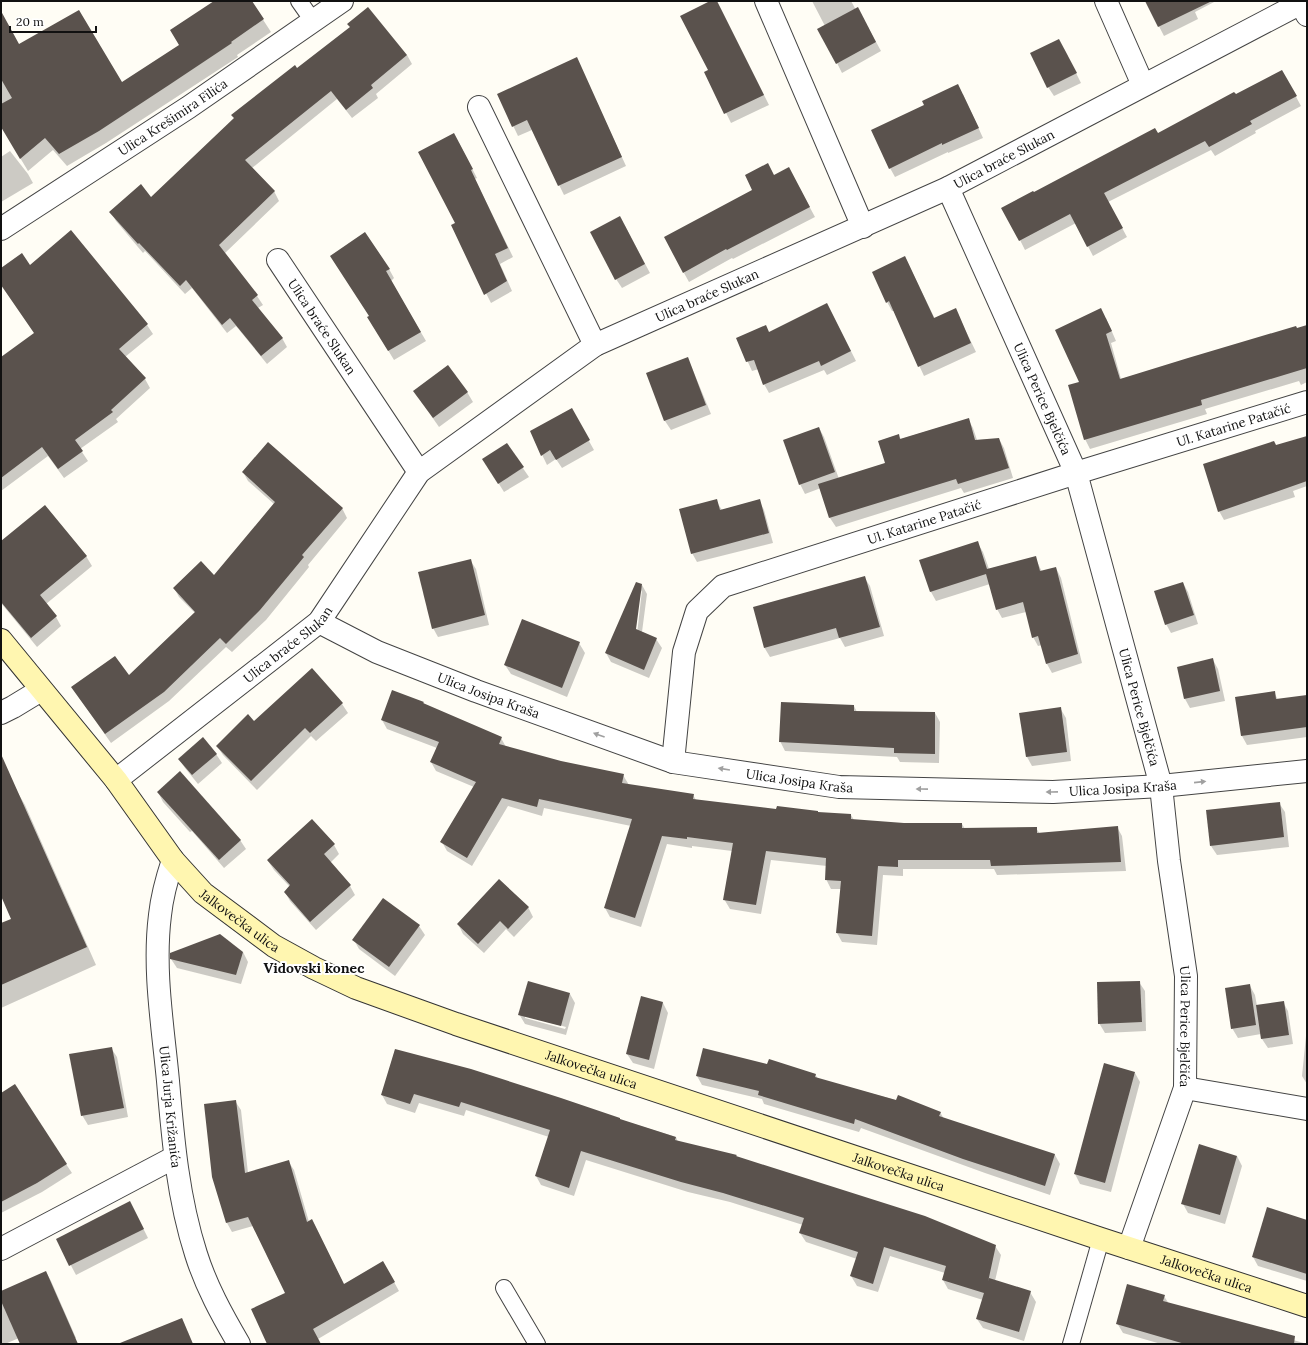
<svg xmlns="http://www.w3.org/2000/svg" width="1308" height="1345" font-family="Lora,serif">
	<rect width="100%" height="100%" fill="#fffdf5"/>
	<!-- shadow -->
	<g fill="#0003" fill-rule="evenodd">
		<polygon points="214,1 251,1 271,32 237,55 238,57 106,143 67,166 53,150 28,171 1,126 1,13 19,45 122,83 180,46"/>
		<polygon points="712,1 716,1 721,9 769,105 731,123 706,72 709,71"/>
		<polygon points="812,1 851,1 856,10 863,18 881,51 842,73 837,63 825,26"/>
		<polygon points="1146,1 1216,1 1195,12 1198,19 1164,36"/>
		<polygon points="1064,49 1081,83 1054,96 1048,87"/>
		<polygon points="407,55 412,64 376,94 378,98 352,118 337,99 252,168 274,191 279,201 224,254 257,296 263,305 258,308 282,338 287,347 267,364 236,326 227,333 192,288 185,294 145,251 143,253 116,221 111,212 151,198 297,69"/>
		<polygon points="581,68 626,166 564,195 532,130 518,136 498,94"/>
		<polygon points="1287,80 1301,106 1255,131 1256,133 1215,156 1211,150 1108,202 1127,237 1093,256 1076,223 1025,250 1020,240 1158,134 1235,96"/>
		<polygon points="963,94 983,138 948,153 948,152 895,177 890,168"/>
		<polygon points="459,143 477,178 475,179 513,257 500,264 512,291 491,303 452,226 456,224"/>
		<polygon points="10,151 28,174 33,183 1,202 1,157"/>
		<polygon points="774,176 794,178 815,217 733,259 732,258 689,282 684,273 754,190"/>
		<polygon points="625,226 650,273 622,288 616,279"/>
		<polygon points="71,231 147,325 153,334 125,357 145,379 150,388 116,419 118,422 80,449 88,461 64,478 48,456 1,491 1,358 35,334 1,285 1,269 30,266"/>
		<polygon points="905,257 935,319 960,319 976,352 924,376 894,311 892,311 887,302"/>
		<polygon points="337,265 389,269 394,278 391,281 426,341 394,360 368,317 370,316"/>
		<polygon points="827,304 856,361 827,375 824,370 769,393 764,384 759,369 752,371 737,338 769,333"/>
		<polygon points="1106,318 1116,341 1111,343 1121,379 1307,326 1307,382 1301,385 1299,381 1205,409 1207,414 1090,449 1085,439 1081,383"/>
		<polygon points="687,358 692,368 711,414 671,430 665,421 647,374"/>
		<polygon points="414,391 467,392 473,402 439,427"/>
		<polygon points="571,409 594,450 562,468 556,459 547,465 531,432"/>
		<polygon points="968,419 973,428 977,440 999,439 1004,448 1013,478 964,493 961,488 836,527 830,518 821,488 805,494 800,484 819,428 824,437 839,479 886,463 898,435 901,439"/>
		<polygon points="1307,437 1307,486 1293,491 1295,497 1224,520 1219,511 1276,446"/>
		<polygon points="507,445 529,477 504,492 489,468"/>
		<polygon points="243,472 342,508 347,518 308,565 309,567 266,620 232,652 226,647 169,701 111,743 78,696 129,676 195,613 179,597 174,588 214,577 274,504 248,481"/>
		<polygon points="759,500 764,510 773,543 697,562 692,553 716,501 722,510"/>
		<polygon points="1,542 86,556 92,566 46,604 56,617 61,626 37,647 1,603"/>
		<polygon points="977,542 983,552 989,569 1035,557 1042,572 1056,568 1061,578 1082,663 1052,673 1047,664 1042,645 1038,646 1033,637 1026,612 1002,618 997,609 990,584 936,601 931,592 921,561"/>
		<polygon points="470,560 476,569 489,625 438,637 433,628"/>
		<polygon points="864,577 870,586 884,636 845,647 840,638 770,657 764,647"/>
		<polygon points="1183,583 1188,592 1198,624 1171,633 1166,624"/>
		<path d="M 642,585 L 647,594 L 642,632 L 656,639 L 662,648 L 649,678 L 611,662 L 606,653 ZM 642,590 L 637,634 L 635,634 L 640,594 Z"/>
		<polygon points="579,643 585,653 567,697 511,674 505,665"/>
		<polygon points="1213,660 1218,669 1225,701 1190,708 1185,699 1178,667"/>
		<polygon points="1274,692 1278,700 1307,696 1307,737 1247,745 1242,736 1236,697"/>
		<polygon points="423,702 425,705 501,738 506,747 561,762 623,775 629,785 693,795 696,800 777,810 851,815 854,820 904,824 962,824 965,829 1036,828 1040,834 1117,827 1122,836 1126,871 997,875 994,869 903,869 903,876 883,875 877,945 842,942 837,933 841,889 831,889 826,879 827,866 771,860 761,914 730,909 724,899 732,851 692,846 692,848 667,844 641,927 610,917 605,908 631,826 544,808 542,816 508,806 472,866 447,851 442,842 474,787 436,771 431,762 437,748 387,729 382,720"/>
		<polygon points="342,704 348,713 316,741 311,736 257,790 223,755 217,746"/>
		<polygon points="854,706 857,712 935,713 940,722 939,763 900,762 897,757 785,751 780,741"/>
		<polygon points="1060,708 1066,718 1071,761 1032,766 1027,757"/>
		<polygon points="216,754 222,763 198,784 185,768 179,759"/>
		<polygon points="14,786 25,805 96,965 1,1008 1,925 13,919 1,893 1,792"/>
		<polygon points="158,792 240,840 246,849 224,868 192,831 190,832 163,802"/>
		<polygon points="1279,803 1285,812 1289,847 1217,855 1211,846"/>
		<polygon points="334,845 339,854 330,863 350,886 355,895 316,930 290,901 285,892 290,887 274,870 268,861"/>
		<polygon points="528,907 533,917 514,937 506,929 484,953 463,934 458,924"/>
		<polygon points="419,926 425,935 395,976 359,949 354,940"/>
		<polygon points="243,952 248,962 241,984 177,968 171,959"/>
		<polygon points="1139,982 1145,991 1146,1031 1105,1033 1099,1023"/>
		<polygon points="1250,986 1255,995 1257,1006 1283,1002 1288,1011 1293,1044 1268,1048 1262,1039 1261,1034 1238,1038 1232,1028"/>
		<path d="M 570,994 L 575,1003 L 566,1035 L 525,1024 L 519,1014 ZM 525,1016 L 566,1027 L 565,1029 L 525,1018 Z"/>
		<polygon points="642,998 663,1003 668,1013 654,1069 633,1063 627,1054"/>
		<polygon points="1306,1036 1307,1036 1307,1084 1302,1076"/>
		<polygon points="111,1048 117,1057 128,1117 88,1125 82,1115"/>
		<polygon points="395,1050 676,1137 678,1142 736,1156 737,1157 995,1246 1001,1255 995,1281 1030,1292 1036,1302 1024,1341 983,1328 977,1319 983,1300 948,1289 943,1280 945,1273 890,1256 878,1292 857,1286 851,1276 857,1259 806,1242 800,1233 803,1225 730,1202 688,1192 586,1160 574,1196 541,1185 536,1176 549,1137 466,1110 464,1116 419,1103 415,1113 387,1104 382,1095"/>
		<polygon points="768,1065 815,1074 818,1079 940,1112 944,1119 1055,1155 1060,1164 1050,1195 985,1173 861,1128 859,1132 764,1104 762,1099 702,1085 697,1076"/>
		<polygon points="1135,1073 1140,1082 1111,1192 1080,1184 1075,1174"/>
		<polygon points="1,1094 66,1164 72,1173 42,1192 1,1213"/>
		<polygon points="235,1101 241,1110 248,1173 288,1161 294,1170 309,1222 312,1220 317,1230 344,1285 383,1262 399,1291 318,1339 320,1344 268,1344 286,1294 253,1226 232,1232 227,1223"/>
		<polygon points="1237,1156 1242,1166 1225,1224 1188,1213 1183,1204"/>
		<polygon points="135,1212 148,1238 76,1275 57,1239"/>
		<polygon points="1307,1220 1307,1281 1258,1266 1253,1257"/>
		<polygon points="46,1272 51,1281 76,1338 61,1344 21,1344 19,1338 5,1344 1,1344 1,1292"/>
		<polygon points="1164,1296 1169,1304 1307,1344 1161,1344 1123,1333 1117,1323"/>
		<polygon points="182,1319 193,1344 121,1344"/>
	</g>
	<!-- building -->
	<g fill="#5a524d">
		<polygon points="214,1 252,1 264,19 231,42 232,43 169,85 99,131 59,154 45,138 20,159 1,127 1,104 12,98 1,79 1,11 19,44 79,10 122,82 179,45 170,30"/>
		<polygon points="710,1 717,1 764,95 724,114 704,72 708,70 680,16"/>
		<polygon points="1145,1 1212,1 1158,27"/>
		<polygon points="368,7 407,55 371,85 373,88 346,110 331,91 245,160 275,191 219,245 258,295 252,300 283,338 261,356 230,318 222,325 186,280 180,286 139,243 138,244 109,212 141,184 151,197 234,118 231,115 295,65 297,68 350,27 347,24"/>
		<polygon points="858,7 876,42 836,64 817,29"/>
		<polygon points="1059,39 1077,73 1047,88 1030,53"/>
		<polygon points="577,57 622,157 558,186 527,120 512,127 497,94"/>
		<polygon points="1282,70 1297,96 1250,121 1252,124 1209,147 1205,141 1104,193 1123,228 1087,247 1070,214 1019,241 1001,208 1033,191 1034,192 1155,128 1158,133 1234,92 1236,94"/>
		<polygon points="958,84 979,128 942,145 942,143 889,169 871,130 924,105 922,101"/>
		<polygon points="454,133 473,169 471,170 508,248 495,254 507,281 484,295 451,225 455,223 418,152"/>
		<polygon points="768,163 774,175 789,167 810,207 727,250 726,249 683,273 664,237 752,190 745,175"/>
		<polygon points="620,216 645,264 615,280 590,232"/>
		<polygon points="71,230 148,324 119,349 146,378 111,410 113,412 75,440 83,451 58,469 42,447 1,478 1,357 34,333 1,285 1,268 22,253 30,265"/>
		<polygon points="365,232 390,269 386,271 421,332 388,351 367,317 369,316 330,256"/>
		<polygon points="905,256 934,318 956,308 971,343 918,367 889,301 886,303 872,272"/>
		<polygon points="827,303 851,351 821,366 819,361 763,385 754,360 746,362 736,338 766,325 769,332"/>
		<polygon points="1101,308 1112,331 1106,334 1120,379 1188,358 1296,326 1297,328 1307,325 1307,368 1201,400 1202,405 1084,440 1068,385 1079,382 1055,330"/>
		<polygon points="688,357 706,405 664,421 646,373"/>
		<polygon points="448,365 468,392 433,418 413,391"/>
		<polygon points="572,408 590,440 556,460 550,450 541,456 530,431"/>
		<polygon points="969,418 975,440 999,438 1009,468 958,484 956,479 829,518 818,484 885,463 878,441 899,434 900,439"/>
		<polygon points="819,427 835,472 799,485 783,440"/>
		<polygon points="1307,436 1307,481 1218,512 1203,464 1274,441 1276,445"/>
		<polygon points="268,442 343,508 302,555 304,557 260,610 226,644 220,638 164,692 105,734 71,687 115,656 129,675 195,612 173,588 201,561 214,575 275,502 242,472"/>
		<polygon points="507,443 524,467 498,484 482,459"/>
		<polygon points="717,499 720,510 760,499 769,533 691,554 679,509"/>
		<polygon points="45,505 87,556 40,595 57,616 31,638 1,602 1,541"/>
		<polygon points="978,541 987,569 1036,556 1040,571 1056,567 1078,654 1046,664 1038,636 1032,638 1023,602 996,610 986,574 930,592 919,560"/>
		<polygon points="471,559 485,615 432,629 418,572"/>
		<polygon points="865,576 880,627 839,638 836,628 764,648 753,607"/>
		<polygon points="636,582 642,584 636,629 657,638 644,670 605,653"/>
		<polygon points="1183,582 1194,615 1165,625 1154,591"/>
		<polygon points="522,619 580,642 562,688 504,665"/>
		<polygon points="1213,658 1220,691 1184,699 1177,667"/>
		<polygon points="312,668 343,703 310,733 305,728 251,781 216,746 248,714 254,721"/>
		<polygon points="392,690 424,702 423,703 502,737 499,744 561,761 624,774 622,783 694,794 693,799 776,809 777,806 818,811 818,812 851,814 851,819 904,823 962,823 962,828 1037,827 1037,833 1118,826 1121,862 991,866 990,860 898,860 898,867 878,866 872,936 836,933 841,881 825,880 826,858 766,851 756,905 723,900 733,843 687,837 687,839 662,836 635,918 604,908 632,819 539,799 537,807 502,798 467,858 440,842 476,782 430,762 439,742 381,720"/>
		<polygon points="1275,691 1276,699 1307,695 1307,727 1241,736 1235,697"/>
		<polygon points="781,702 854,705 854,711 935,712 935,754 894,753 894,748 779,742"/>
		<polygon points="1061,707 1067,752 1026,757 1019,713"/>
		<polygon points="203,737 217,754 192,775 178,759"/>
		<polygon points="1,754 87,947 1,985 1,923 11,919 1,896"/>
		<polygon points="180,771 241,840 219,860 157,792"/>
		<polygon points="1280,802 1284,837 1210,846 1206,810"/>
		<polygon points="312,819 335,844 324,854 351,885 310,922 284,892 290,885 267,860"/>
		<polygon points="499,879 529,907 508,929 500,921 478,944 457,924"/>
		<polygon points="383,898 420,925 389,967 352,940"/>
		<polygon points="220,934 243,952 236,975 170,959 170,953"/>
		<polygon points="528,981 570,993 561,1026 518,1015"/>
		<polygon points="1140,981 1142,1022 1098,1024 1097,982"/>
		<polygon points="1250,984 1256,1025 1231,1029 1225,988"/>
		<polygon points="641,996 663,1002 649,1060 626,1054"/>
		<polygon points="1284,1001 1289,1035 1261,1039 1256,1005"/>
		<polygon points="112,1047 124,1108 81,1116 69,1054"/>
		<polygon points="703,1048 767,1064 769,1059 816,1074 815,1077 896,1100 898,1095 941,1112 939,1116 1055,1154 1045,1186 963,1159 855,1119 854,1124 758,1095 759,1091 696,1076"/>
		<polygon points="395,1049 471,1069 561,1098 620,1118 620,1119 676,1137 675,1140 737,1155 736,1156 925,1216 996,1245 988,1282 989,1278 1031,1291 1019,1332 976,1319 984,1293 942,1280 946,1266 884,1247 873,1284 850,1276 858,1252 799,1233 804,1218 723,1193 681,1182 581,1151 569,1188 535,1176 550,1130 461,1102 459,1107 414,1094 410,1104 381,1095"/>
		<polygon points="1104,1063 1135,1072 1105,1183 1074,1174"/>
		<polygon points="15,1084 67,1164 37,1183 1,1202 1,1093"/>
		<polygon points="236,1100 245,1173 289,1160 307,1222 312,1219 344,1284 383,1261 395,1282 313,1329 321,1344 267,1344 251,1309 285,1293 248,1217 226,1223 212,1177 204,1104"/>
		<polygon points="1199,1144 1237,1156 1220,1215 1181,1204"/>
		<polygon points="130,1201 144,1229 69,1266 56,1239"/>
		<polygon points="1267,1207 1307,1220 1307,1274 1252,1257"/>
		<polygon points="46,1271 78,1344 20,1344 1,1301 1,1291"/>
		<polygon points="1127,1284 1165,1295 1163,1301 1295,1336 1294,1344 1185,1344 1116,1324"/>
		<polygon points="182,1318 193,1344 120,1344 120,1343"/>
	</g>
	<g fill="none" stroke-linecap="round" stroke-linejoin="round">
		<!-- service casing -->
		<g stroke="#444" stroke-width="18">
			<g id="service">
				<polyline points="299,1 313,21"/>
				<polyline points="504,1288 537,1344"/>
				<polyline points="1071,1344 1101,1239"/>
			</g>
		</g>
		<!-- minor casing -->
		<g stroke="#444" stroke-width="24">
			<g id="minor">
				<polyline points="766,1 863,227"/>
				<polyline points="1106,1 1143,85"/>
				<polyline points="479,107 595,345"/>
				<path id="s1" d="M 948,188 L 1076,473 L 1161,786 L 1169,861 L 1186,976 L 1185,1088 L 1129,1248"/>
				<path id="s2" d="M 1,229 L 189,107 L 342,1"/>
				<path id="s3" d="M 278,260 L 419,472"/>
				<path id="s4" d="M 319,622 L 377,652 L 476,691 L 673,762 L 839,787 L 1053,792 L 1161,786 L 1307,771"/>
				<polyline points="1,713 13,707 41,690"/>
				<path id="s5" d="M 673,762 L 684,652 L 697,611 L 723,586 L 1076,473 L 1307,402"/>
				<path id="s6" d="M 116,780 L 319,622 L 419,472 L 595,345 L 948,188 L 1301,3 L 1307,15"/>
				<polyline points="1185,1088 1307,1109"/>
				<polyline points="1,1249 175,1157"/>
			</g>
		</g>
		<!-- tertiary casing -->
		<g stroke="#444" stroke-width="24">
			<g id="tertiary">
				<path id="s7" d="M 173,860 C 167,878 162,896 160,915 C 153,970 163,1027 168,1081 C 173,1140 178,1198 196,1254 C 206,1286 222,1315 239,1344"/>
			</g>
		</g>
		<!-- secondary casing -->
		<g stroke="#333" stroke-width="24">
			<g id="secondary">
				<path id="s8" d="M 1,640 L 116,780 L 173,860 L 203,893 L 274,946 L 314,968 L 356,988 L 456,1024 L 1101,1239 L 1307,1306"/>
			</g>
		</g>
		<!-- service -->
		<use href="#service" stroke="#fff" stroke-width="16"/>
		<!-- minor -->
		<use href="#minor" stroke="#fff" stroke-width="22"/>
		<!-- tertiary -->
		<use href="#tertiary" stroke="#fff" stroke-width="22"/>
		<!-- secondary -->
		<use href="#secondary" stroke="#fff6b0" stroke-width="22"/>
	</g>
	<!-- one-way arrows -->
	<defs><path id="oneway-solid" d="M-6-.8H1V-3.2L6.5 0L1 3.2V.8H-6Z"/></defs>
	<g fill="#a0a0a0">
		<use href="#oneway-solid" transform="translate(599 735) rotate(-160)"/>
		<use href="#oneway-solid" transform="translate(724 769) rotate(-171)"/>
		<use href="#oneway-solid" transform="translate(1200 782) rotate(-6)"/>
		<use href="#oneway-solid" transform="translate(922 789) rotate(-179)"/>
		<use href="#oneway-solid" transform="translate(1052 792) rotate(179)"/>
	</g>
	<g text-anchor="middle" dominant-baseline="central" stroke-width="4" stroke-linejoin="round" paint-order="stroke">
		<!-- street labels -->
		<g font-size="13" fill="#111" stroke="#fff">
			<text stroke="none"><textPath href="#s2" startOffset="205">Ulica Krešimira Filića</textPath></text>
			<text stroke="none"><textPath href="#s6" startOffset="1104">Ulica braće Slukan</textPath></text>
			<text stroke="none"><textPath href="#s6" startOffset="777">Ulica braće Slukan</textPath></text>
			<text stroke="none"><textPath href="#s3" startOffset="80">Ulica braće Slukan</textPath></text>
			<text stroke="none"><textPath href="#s1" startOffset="231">Ulica Perice Bjelčića</textPath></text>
			<text stroke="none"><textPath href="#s5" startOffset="725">Ul. Katarine Patačić</textPath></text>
			<text stroke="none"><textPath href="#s5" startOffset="401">Ul. Katarine Patačić</textPath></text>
			<text stroke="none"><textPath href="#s6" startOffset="219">Ulica braće Slukan</textPath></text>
			<text stroke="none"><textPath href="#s4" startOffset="185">Ulica Josipa Kraša</textPath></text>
			<text stroke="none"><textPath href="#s1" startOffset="555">Ulica Perice Bjelčića</textPath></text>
			<text stroke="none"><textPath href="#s4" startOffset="509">Ulica Josipa Kraša</textPath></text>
			<text stroke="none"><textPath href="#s4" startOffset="833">Ulica Josipa Kraša</textPath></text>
			<text stroke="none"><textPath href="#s8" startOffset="370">Jalkovečka ulica</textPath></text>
			<text stroke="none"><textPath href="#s1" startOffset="879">Ulica Perice Bjelčića</textPath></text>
			<text stroke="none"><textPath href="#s8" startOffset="754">Jalkovečka ulica</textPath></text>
			<text stroke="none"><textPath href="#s7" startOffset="249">Ulica Jurja Križanića</textPath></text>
			<text stroke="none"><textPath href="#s8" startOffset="1078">Jalkovečka ulica</textPath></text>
			<text stroke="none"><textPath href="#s8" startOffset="1402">Jalkovečka ulica</textPath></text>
		</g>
		<!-- neighbourhood labels -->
		<g font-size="14" font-weight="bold" fill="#111" stroke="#fff">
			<text x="314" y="968">Vidovski konec</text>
		</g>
	</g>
	<!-- border -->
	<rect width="1308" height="1345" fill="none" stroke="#111111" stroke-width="4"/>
	<!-- scale -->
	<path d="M10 26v6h86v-6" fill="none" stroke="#111111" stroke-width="2"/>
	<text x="16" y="26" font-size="12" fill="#111111" stroke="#ffffff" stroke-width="3" paint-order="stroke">20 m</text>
</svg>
